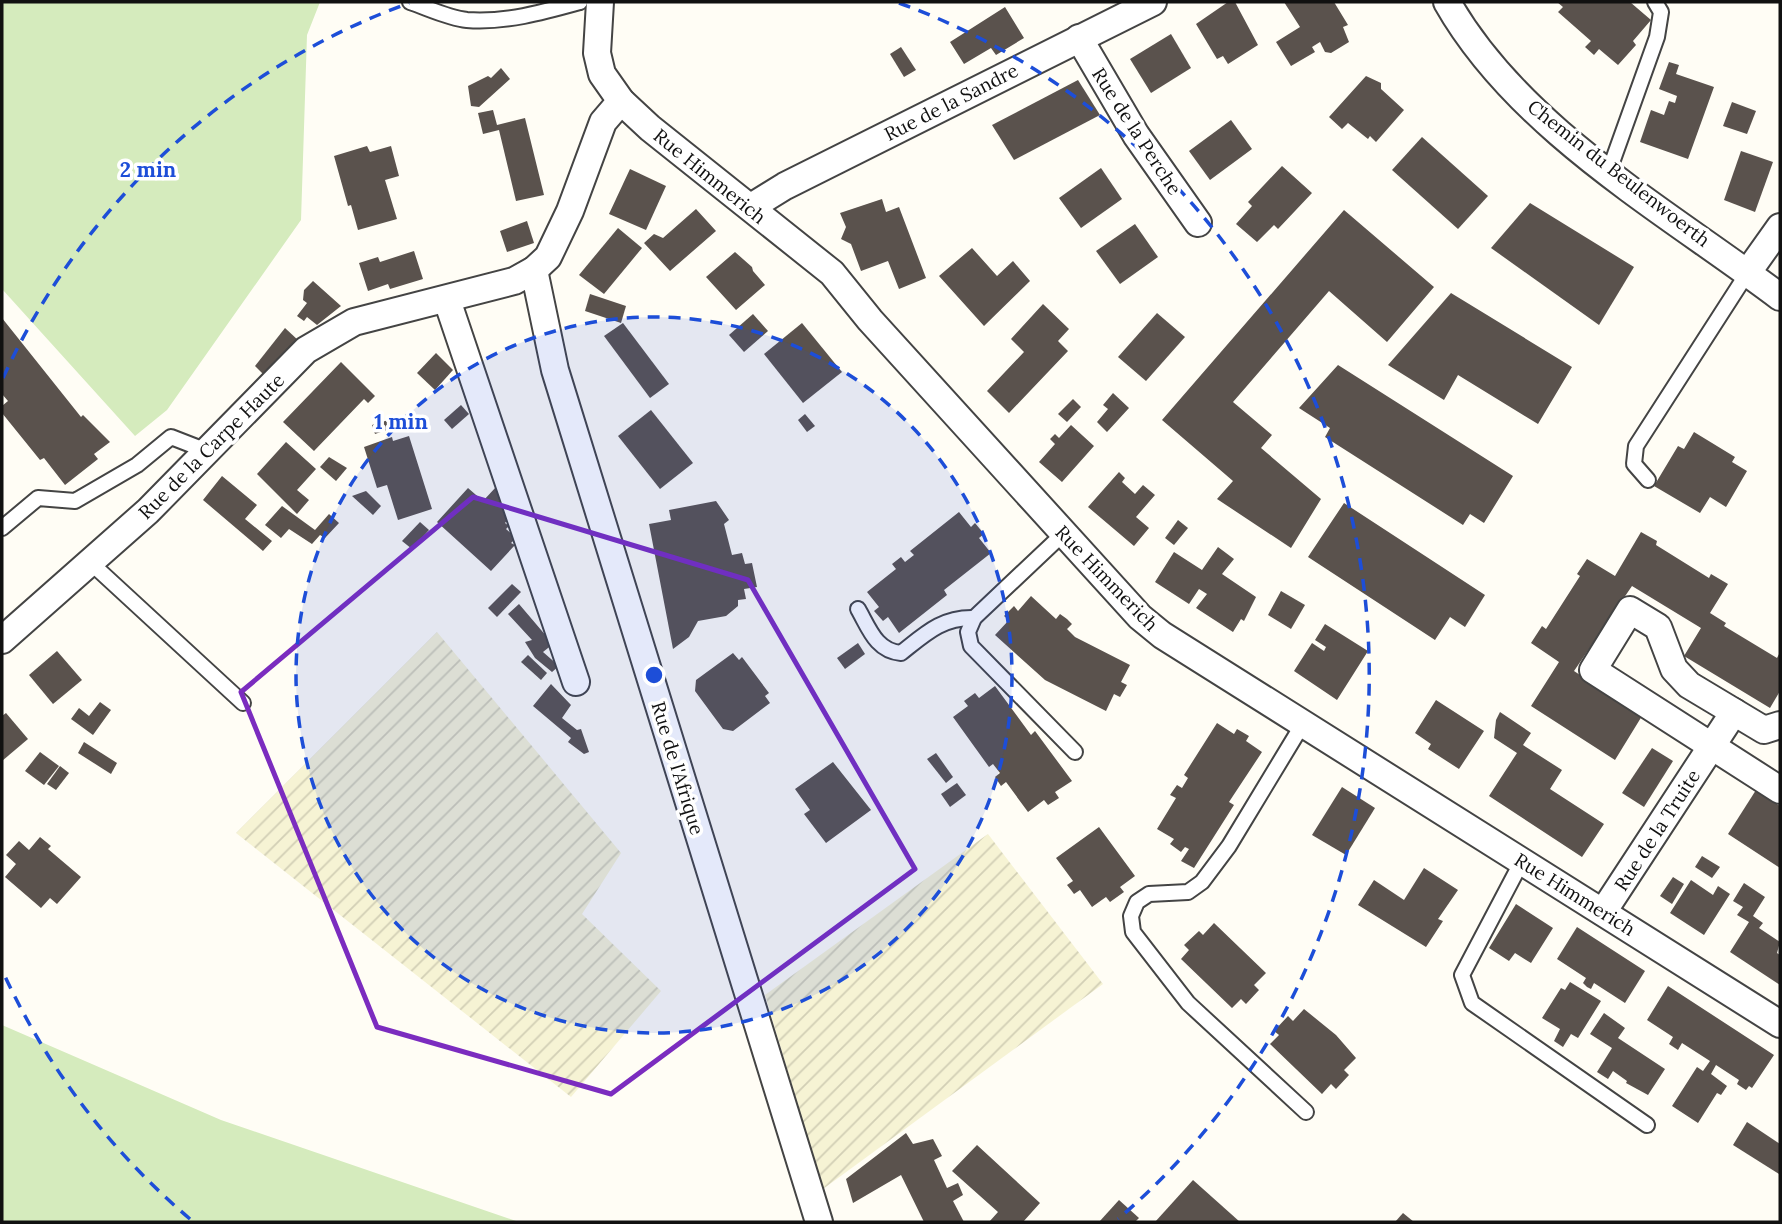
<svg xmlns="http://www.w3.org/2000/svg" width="1782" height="1224" font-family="Lora,serif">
	<defs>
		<pattern id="farmland-furrows" width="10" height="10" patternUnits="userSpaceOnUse" patternTransform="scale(1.75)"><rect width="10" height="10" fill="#f6f3d4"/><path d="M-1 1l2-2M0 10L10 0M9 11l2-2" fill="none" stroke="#d2cfb5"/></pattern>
	</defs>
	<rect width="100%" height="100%" fill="#fffdf5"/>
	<!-- farmland -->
	<g fill="url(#farmland-furrows)">
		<polygon points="437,632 621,853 582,914 661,991 571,1097 236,833"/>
		<polygon points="988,834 1103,984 823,1189 765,995"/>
	</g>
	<!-- green -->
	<g fill="#d5ebbd">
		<polygon points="2,2 320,2 307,35 301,220 167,410 135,436 2,289"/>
		<polygon points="2,1025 221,1120 519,1222 2,1222"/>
	</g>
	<!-- building -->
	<g fill="#5a524d">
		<polygon points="1228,2 1235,2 1258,45 1228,64 1223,56 1217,59 1196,24"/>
		<polygon points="1284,2 1334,2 1348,25 1343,27 1349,42 1331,53 1325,52 1320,42 1312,47 1315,52 1291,66 1276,42 1300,27"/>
		<polygon points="1557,2 1630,2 1651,20 1633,41 1636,45 1618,65 1599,49 1594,55 1585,47 1591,41 1558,12 1563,7"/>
		<polygon points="1005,7 1024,38 996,55 991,48 964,64 950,42"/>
		<polygon points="1171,34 1191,68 1151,93 1130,59"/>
		<polygon points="901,47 916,70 904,77 890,54"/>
		<polygon points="1669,62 1679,65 1676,74 1714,87 1688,159 1640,142 1651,110 1664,115 1669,101 1675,103 1677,96 1659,89"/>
		<polygon points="501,68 510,79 479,107 471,106 468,86 488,76 491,78"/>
		<polygon points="1366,76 1381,83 1381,89 1404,110 1376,142 1370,136 1368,139 1348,123 1342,129 1329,117"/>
		<polygon points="1078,80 1100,115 1014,160 992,125"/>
		<polygon points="1732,102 1756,111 1747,134 1723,126"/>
		<polygon points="493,110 497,125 525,118 544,195 516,201 499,130 483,134 478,113"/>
		<polygon points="1231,120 1252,149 1210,180 1189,151"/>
		<polygon points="1422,137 1488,196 1458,229 1392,170"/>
		<polygon points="367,146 370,152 391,146 399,176 385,180 397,219 358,230 351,205 348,206 334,156"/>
		<polygon points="1741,151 1773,162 1755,212 1724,200"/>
		<polygon points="1282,166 1312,193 1278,229 1274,225 1257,242 1236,224 1252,206 1248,202"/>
		<polygon points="1101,168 1122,199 1081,228 1059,198"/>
		<polygon points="630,169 666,186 646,230 609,214"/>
		<polygon points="882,199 886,212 899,207 926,278 899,289 888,261 861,271 851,244 841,239 846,227 840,213"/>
		<polygon points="1530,203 1634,267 1599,325 1491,248"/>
		<polygon points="696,209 716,231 670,271 644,243 654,234 663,238"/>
		<polygon points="1344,210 1434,287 1387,342 1329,291 1233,402 1272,435 1261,448 1321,499 1291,548 1217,499 1233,481 1162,420"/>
		<polygon points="527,221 534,243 507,252 500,231"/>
		<polygon points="1135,224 1158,257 1120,284 1096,251"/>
		<polygon points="618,228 642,248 604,294 579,275"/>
		<polygon points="972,248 997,276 1013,261 1030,281 984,326 939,276"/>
		<polygon points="414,251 423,279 390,289 388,284 368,291 359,263 378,257 380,262"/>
		<polygon points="735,252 752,267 753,271 765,285 736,310 706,277"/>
		<polygon points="313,281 341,306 317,325 307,317 304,321 297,316 307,303 303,300 304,290"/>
		<polygon points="1451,293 1572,367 1538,424 1458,375 1444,400 1388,365"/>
		<polygon points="590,294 626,306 621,323 585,311"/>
		<polygon points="1043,304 1069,329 1058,341 1068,351 1009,413 987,391 1024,352 1011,339"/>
		<polygon points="1157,313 1185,337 1146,381 1118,357"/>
		<polygon points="753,314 768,331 744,352 729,335"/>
		<polygon points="2,318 81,417 83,415 110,442 94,454 98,459 65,485 44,458 40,460 2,413 2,406 8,401 2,394"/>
		<polygon points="623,323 669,384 650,398 604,336"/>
		<polygon points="802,323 842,372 803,403 764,354"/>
		<polygon points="285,328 299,341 265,376 255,366"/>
		<polygon points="436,353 453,370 435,390 417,373"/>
		<polygon points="341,362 375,396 368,403 364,399 314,451 283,422"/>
		<polygon points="1338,365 1513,476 1484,523 1470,514 1463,525 1325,437 1330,428 1299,408"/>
		<polygon points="1113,393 1129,408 1107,432 1097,422 1108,409 1103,405"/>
		<polygon points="1073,399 1081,407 1067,422 1058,414"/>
		<polygon points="461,405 469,414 452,429 444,420"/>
		<polygon points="651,410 693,463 660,489 618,436"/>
		<polygon points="805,414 815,426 807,432 798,420"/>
		<polygon points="395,418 401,425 375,434 372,425"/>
		<polygon points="1071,425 1094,446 1062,482 1039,462 1055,444 1050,439 1055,434 1059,438"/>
		<polygon points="1694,432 1735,457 1732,462 1747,471 1726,507 1710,497 1700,513 1654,486 1678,446 1684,449"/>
		<polygon points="409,436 432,509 398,520 387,485 377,488 364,447 392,437 393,441"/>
		<polygon points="286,442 316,469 297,490 309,500 297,514 257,474"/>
		<polygon points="329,457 347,468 336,481 320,467"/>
		<polygon points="1119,472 1125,478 1122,482 1135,494 1143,485 1155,495 1136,517 1149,528 1134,546 1088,507"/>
		<polygon points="222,476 257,505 245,519 272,541 263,551 203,500"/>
		<polygon points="496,487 509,518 505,523 509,526 506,529 516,538 511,543 515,545 491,571 437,522 468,488 483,501"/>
		<polygon points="366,491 381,506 373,515 352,496"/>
		<polygon points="716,501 729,520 724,524 732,555 742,553 745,564 752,563 757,587 744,589 746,599 738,600 738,606 726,616 698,621 689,637 673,649 649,524 671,520 669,510"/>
		<polygon points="1344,503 1485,595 1465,627 1450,617 1435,640 1308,557"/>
		<polygon points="282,506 315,530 329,514 339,523 325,538 320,535 312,544 289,529 281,538 265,525"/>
		<polygon points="959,512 971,527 975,523 984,534 979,538 991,553 944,590 947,595 899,633 888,617 883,621 874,611 879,607 867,592 896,569 892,564 901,557 905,562 914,555 910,551"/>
		<polygon points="1178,520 1188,528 1174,545 1165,538"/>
		<polygon points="420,522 429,530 412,549 402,541"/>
		<polygon points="1641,532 1657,541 1656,545 1709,578 1711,574 1728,584 1710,613 1726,623 1724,626 1777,658 1780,652 1780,691 1770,708 1684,656 1701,628 1632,586 1574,671 1642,716 1615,760 1531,706 1559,662 1531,643 1542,626 1546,629 1580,576 1577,574 1587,559 1615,576"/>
		<polygon points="1218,547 1234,559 1222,574 1256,597 1244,621 1241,619 1233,632 1196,608 1207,594 1199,589 1189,604 1155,582 1174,552 1202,570"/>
		<polygon points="512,584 521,592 497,617 488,608"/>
		<polygon points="1281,591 1305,605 1291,629 1268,615"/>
		<polygon points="1031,596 1056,619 1060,614 1067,619 1072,624 1067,629 1075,637 1130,665 1121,682 1127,685 1120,697 1114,694 1106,711 1045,680 995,635 1009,620 1004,616 1014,606 1018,611"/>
		<polygon points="519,604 553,644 543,652 559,666 552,672 535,658 525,642 532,640 508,614"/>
		<polygon points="1325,624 1368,651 1337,700 1294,671 1312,643 1324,651 1326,647 1315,640"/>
		<polygon points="858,643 865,654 845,669 837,658"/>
		<polygon points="57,651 82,680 53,704 29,675"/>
		<polygon points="733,653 739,660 742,657 769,693 765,696 770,703 733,731 723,729 695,691 696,680"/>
		<polygon points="528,655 547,673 541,680 521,662"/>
		<polygon points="551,684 571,705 562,718 577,730 581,729 589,752 584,754 568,742 571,738 533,706"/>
		<polygon points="995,686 1031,735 1035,731 1072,781 1055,792 1059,798 1048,805 1044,800 1028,812 1006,782 1001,786 995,777 1000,773 993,764 989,767 953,717 968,706 964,701 975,693 979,698"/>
		<polygon points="1436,700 1484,731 1459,769 1428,749 1431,744 1415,733"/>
		<polygon points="100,702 111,710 93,735 71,719 79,708 89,716"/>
		<polygon points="1500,712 1531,733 1523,745 1562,770 1550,789 1604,824 1582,857 1489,796 1517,753 1494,738 1496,720"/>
		<polygon points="6,713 28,739 2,761 2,716"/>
		<polygon points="1217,723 1234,734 1237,729 1249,736 1246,741 1262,752 1229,802 1234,805 1194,868 1181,861 1189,849 1185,847 1181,852 1170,844 1174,839 1157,829 1176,798 1170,795 1177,785 1182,788 1188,778 1184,775"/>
		<polygon points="84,742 117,763 111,774 78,753"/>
		<polygon points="1652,748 1673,761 1644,807 1622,793"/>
		<polygon points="40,752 59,766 44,785 25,771"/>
		<polygon points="936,753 953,777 946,783 927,759"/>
		<polygon points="833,762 871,810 826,843 804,814 810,810 795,789"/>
		<polygon points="60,766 69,773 56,790 47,784"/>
		<polygon points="957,783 966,795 950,807 941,794"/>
		<polygon points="1342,787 1375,808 1346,855 1312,835"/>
		<polygon points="1756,790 1780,806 1780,868 1728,834"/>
		<polygon points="1099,827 1135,876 1120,887 1124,892 1110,902 1106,897 1092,907 1080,890 1074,894 1071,890 1067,885 1073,881 1056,858"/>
		<polygon points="40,837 51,846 48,849 81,877 57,904 50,898 41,908 5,877 16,864 6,855 19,841 29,850"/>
		<polygon points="1702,856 1720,867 1712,878 1695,867"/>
		<polygon points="1424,868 1458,890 1438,919 1443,921 1426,947 1358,905 1374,880 1404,900"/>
		<polygon points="1673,877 1684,884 1672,904 1660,896"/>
		<polygon points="1691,880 1713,895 1718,886 1730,894 1704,935 1670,913"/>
		<polygon points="1744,883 1765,897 1753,916 1763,923 1759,928 1780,942 1777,953 1780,955 1780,985 1730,952 1749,922 1737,915 1743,907 1733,901"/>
		<polygon points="1516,904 1553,928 1531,963 1515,953 1509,961 1489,948"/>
		<polygon points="1214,923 1266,973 1254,985 1259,990 1246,1004 1241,999 1232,1008 1181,959 1189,950 1184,945 1199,931 1203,935"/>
		<polygon points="1577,927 1645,971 1625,1003 1594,983 1591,989 1587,987 1583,983 1586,978 1557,959"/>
		<polygon points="1570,982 1601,1001 1578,1038 1571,1034 1563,1047 1554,1041 1560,1029 1542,1018 1561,988 1565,990"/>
		<polygon points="1668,986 1774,1055 1752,1088 1749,1086 1746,1090 1737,1084 1739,1080 1716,1065 1711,1074 1727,1086 1721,1095 1717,1093 1698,1123 1672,1106 1697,1067 1703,1071 1710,1061 1682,1043 1678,1050 1669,1044 1673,1037 1647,1020"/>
		<polygon points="1304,1009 1336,1035 1356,1058 1344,1070 1349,1075 1336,1089 1331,1084 1322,1094 1270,1044 1279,1035 1274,1031 1288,1016 1293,1021"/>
		<polygon points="1604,1013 1625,1028 1618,1038 1665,1069 1648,1095 1626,1083 1627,1081 1613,1071 1608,1079 1597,1072 1612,1048 1590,1034"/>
		<polygon points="1747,1122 1780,1144 1779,1174 1733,1145"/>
		<polygon points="906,1133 913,1144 933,1139 942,1156 934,1160 947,1188 958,1183 963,1195 953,1201 964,1222 924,1222 901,1175 853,1203 846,1179"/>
		<polygon points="977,1145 1040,1203 1023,1222 989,1222 998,1212 952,1171"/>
		<polygon points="1193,1180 1240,1222 1155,1222"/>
		<polygon points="1119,1200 1139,1218 1135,1222 1099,1222"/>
		<polygon points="1403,1213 1414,1222 1395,1222"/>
	</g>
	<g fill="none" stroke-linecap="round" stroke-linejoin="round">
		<!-- lane casing -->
		<g stroke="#444" stroke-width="18">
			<g id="lane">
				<path d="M 410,2 C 428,8 448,18 467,20 C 505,23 544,12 580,2"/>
				<polyline points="1609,171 1657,37 1661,12 1655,2"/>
				<polyline points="1648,480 1634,464 1636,446 1748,272"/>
				<polyline points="2,528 38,498 75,501 137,465 171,437 207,451"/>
				<polyline points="1064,533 974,618 968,632 971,646 1075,752"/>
				<polyline points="90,562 243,703"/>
				<path d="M 858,609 C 869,628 876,651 901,653 C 925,634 942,617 974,618"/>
				<polyline points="1304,722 1229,846 1202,882 1188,892 1149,894 1137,902 1131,916 1133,932 1188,1003 1306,1112"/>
				<polyline points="1522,861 1462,975 1472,1003 1647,1125"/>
			</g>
		</g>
		<!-- street casing -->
		<g stroke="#444" stroke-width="30">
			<g id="street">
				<polyline points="600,2 597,53 602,74 621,101 650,128 832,273 870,320 1140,617 1162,635 1780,1024"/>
				<path d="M 1447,2 C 1519,129 1666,211 1780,297"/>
				<polyline points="1079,38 1136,135 1198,223"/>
				<polyline points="751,207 785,186 1153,2"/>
				<polyline points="534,270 555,370 819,1222"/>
				<polyline points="1748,272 1780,227"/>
				<polyline points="447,300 576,682"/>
				<polyline points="2,640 148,511 306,350 354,322 514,281 534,270 548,257 570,211 603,122 621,101"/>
				<polyline points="1780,725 1764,730 1689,685 1674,669 1658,627 1630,610 1593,670 1780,790"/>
				<polyline points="1603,912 1734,712"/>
			</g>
		</g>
		<!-- lane -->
		<use href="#lane" stroke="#fff" stroke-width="14"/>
		<!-- street -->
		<use href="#street" stroke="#fff" stroke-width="26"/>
	</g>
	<!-- marked area -->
	<path fill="none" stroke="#7b2cbf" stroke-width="5" stroke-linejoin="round" d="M 473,497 L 748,580 L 915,869 L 611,1094 L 377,1027 L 241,692 Z"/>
	<!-- distance rings -->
	<circle cx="654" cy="675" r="358" fill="#1d4ed8" fill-opacity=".12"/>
	<g fill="none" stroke="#1d4ed8" stroke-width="3.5" stroke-dasharray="12 9">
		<circle cx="654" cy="675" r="358"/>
		<path d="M190 1219A715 715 0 0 1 3 972M3 378A715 715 0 0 1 409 3M899 3A715 715 0 0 1 1118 1219"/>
	</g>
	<g text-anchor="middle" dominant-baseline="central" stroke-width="7" stroke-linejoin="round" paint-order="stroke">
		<!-- street labels -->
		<g font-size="19" fill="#111" stroke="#fff">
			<text transform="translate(951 102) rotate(-27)">Rue de la Sandre</text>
			<text transform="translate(1137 131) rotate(57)">Rue de la Perche</text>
			<text transform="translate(1619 173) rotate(38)">Chemin du Beulenwoerth</text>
			<text transform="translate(710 176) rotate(39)">Rue Himmerich</text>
			<text transform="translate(211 446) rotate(-45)">Rue de la Carpe Haute</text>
			<text transform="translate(1107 578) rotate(46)">Rue Himmerich</text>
			<text transform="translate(678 768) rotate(73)">Rue de l'Afrique</text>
			<text transform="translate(1657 830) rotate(-57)">Rue de la Truite</text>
			<text transform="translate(1575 894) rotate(32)">Rue Himmerich</text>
		</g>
	</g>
	<circle cx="654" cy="675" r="10" fill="#1d4ed8" stroke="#fff" stroke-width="3.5"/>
	<g font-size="21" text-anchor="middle" font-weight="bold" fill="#1d4ed8" stroke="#fff" stroke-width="7" stroke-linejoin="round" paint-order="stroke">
		<text x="148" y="177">2 min</text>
		<text x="401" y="429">1 min</text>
	</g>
	<!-- border -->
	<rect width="1782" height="1224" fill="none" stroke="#111111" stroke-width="7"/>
</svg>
